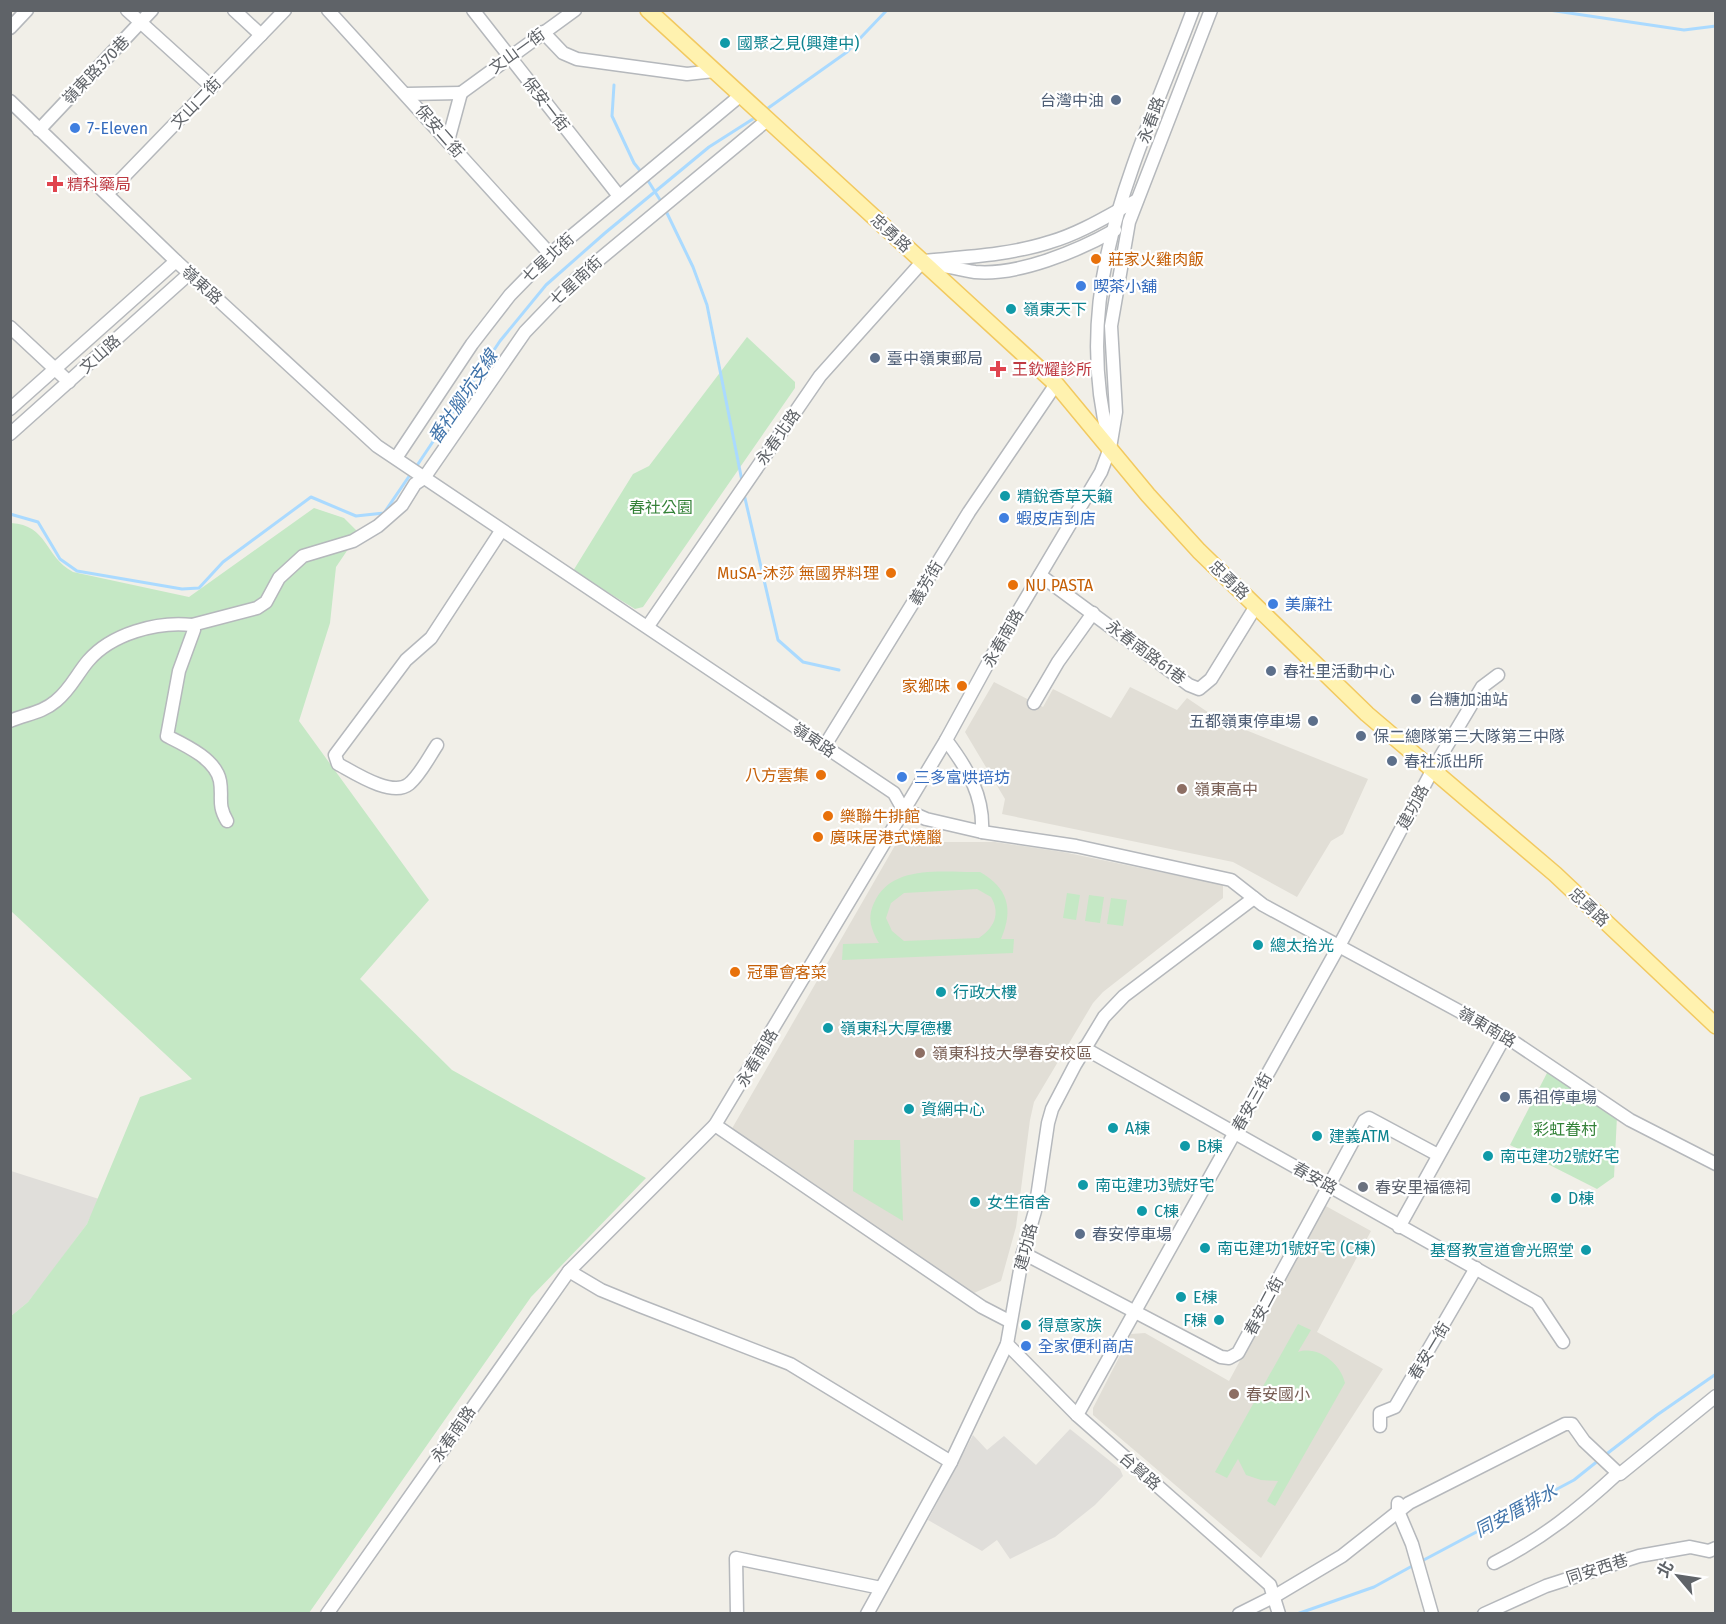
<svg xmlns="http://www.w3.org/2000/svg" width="1726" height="1624" font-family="'Fira Sans','Noto Sans TC',sans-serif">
	<rect width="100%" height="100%" fill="#f1efe8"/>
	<!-- industrial -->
	<g fill="#e0deda">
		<polygon points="11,1171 99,1199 87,1224 44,1282 28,1302 11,1316"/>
		<polygon points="1070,1429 1120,1469 1123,1476 1095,1505 1055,1537 1010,1559 997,1540 982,1551 928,1520 973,1435 987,1450 1004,1436 1036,1465"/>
	</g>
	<!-- education -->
	<g fill="#e1ded6">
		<polygon points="994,682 1043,707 1053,689 1111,718 1130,687 1177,710 1187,698 1218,719 1368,779 1343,834 1331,841 1297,897 1233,862 1002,814 1005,799 965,732"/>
		<polygon points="897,842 995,842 1063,852 1223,885 1223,898 1103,992 1093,1003 1034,1102 1030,1120 1016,1227 1001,1281 974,1293 730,1132"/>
		<polygon points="1324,1205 1371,1231 1317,1332 1383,1369 1261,1558 1093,1415 1093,1408 1131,1334 1145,1333 1229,1381"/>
	</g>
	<!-- green -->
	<g fill="#c5e8c5" fill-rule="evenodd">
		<polygon points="747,337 795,382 795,388 643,607 635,609 573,571 633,474 649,466"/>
		<path d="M 314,508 L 344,518 L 359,533 L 336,567 L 330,623 L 299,721 L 429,900 L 360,979 L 452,1070 L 646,1178 L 531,1297 L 309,1613 L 11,1614 L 11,1316 L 28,1302 L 87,1224 L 140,1097 L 192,1079 L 11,911 L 11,523 C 48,525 44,556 73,572 L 189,597 Z"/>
		<path d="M 980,872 C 1008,888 1014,909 1001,939 L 1014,939 L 1013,953 L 842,960 L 843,944 L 879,943 C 871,929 867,918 874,903 C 892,863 944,873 980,872 ZM 977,889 L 991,897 C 1001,914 994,928 979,938 L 904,941 L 892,931 L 886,918 L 891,903 L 904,893 Z"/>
		<polygon points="1067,893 1080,895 1076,920 1063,918"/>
		<polygon points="1089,895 1104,897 1100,923 1085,921"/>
		<polygon points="1111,898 1127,900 1123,926 1107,924"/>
		<polygon points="1548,1071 1617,1116 1614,1177 1597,1189 1510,1145"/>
		<polygon points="854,1140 900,1140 903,1221 853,1191"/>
		<path d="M 1298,1324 L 1311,1330 L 1298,1352 C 1318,1345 1341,1364 1345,1383 L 1275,1506 L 1267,1501 L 1278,1481 L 1261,1480 L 1246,1475 L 1238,1459 L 1227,1478 L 1215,1472 Z"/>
	</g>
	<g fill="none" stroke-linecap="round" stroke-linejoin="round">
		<!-- stream -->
		<g stroke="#aadaff" stroke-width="3">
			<polyline points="1549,10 1684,30 1716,26"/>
			<polyline points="614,85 612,116 634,163 642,173"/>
			<polyline points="764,111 847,52 887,10"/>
			<polyline points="647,179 662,203"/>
			<polyline points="665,209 693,267 707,305 742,481"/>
			<polyline points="416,467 500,341 546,285 605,233 709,147 756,117"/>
			<polyline points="744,494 778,640 803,662 839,670"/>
			<polyline points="10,514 38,522 60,559 77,571 182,589 199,588 223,562 311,497 356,516 384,513 412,472"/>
			<polyline points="1604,1456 1657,1415 1716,1374"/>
			<polyline points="1420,1562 1574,1480 1599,1460"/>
			<polyline points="1297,1614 1374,1587 1414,1565"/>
		</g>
		<!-- minor casing -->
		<g stroke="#b5b8bc" stroke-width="15">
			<g id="minor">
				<polyline points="127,10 212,87"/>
				<polyline points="234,10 261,35"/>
				<polyline points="328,10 550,254"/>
				<polyline points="473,10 619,196"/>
				<polyline points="10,28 27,10"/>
				<polyline points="543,32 563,53 577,59 687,74 714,71"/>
				<polyline points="461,93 575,10"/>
				<polyline points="407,94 461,93"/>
				<polyline points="10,101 176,261 377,446 894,793 903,809 926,819 982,832 1076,846 1231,880 1263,905 1505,1036 1630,1120 1716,1164"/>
				<polyline points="39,130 152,10"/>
				<polyline points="448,141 461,93"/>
				<polyline points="107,194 285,10"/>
				<path d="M 934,264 C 947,266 961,270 975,272 C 1018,276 1078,251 1115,230"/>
				<polyline points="10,327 69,382"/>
				<polyline points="10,409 176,261"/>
				<polyline points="10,434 190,273"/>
				<path d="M 1109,441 C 1068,284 1140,153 1193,10"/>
				<polyline points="396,458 472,344 510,295 550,254 741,95"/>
				<polyline points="1040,575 1189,685 1199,689 1211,679 1256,606"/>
				<polyline points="192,625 257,608 266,602 279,578 303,556 353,541 378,526 402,505 415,484 424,478 525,332 577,278 766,121"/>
				<path d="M 648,626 L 820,376 L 923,261 C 965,257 1010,255 1050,242 C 1081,233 1109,215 1137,200"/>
				<polyline points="1034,703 1058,662 1093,613"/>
				<path d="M 10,721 C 26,714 42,713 56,701 C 70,690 77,674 88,661 C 111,634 157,621 192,625 L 194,630 L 179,671 L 167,736 C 185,745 216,759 220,781 C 223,798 217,804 227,821"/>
				<path d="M 946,740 C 968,769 984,796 982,832"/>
				<path d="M 437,745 C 429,757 420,775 409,784 C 392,798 353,772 338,764 L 335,755 L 406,660 L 431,638 L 501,531"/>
				<polyline points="824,747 969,512 1056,384"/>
				<polyline points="1084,1048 1537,1303 1563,1342"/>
				<polyline points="715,1125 982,1307 1009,1321"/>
				<polyline points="1399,1227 1505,1036"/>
				<polyline points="1023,1253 1221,1357 1229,1358 1238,1353 1364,1121 1369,1118 1438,1155"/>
				<polyline points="569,1271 601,1290 640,1306 790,1364 951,1462"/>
				<polyline points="1007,1344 1077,1415 1270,1585 1279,1614"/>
				<polyline points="1077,1415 1339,946 1433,769 1482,687 1498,675"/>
				<polyline points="1380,1426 1380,1413 1395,1407 1476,1268"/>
				<polyline points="1398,1503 1398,1511 1412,1544 1432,1614"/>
				<path d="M 1494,1563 C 1542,1539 1579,1509 1618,1473 L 1620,1474 L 1716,1396"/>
				<polyline points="327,1614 569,1271 715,1125 946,740 993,654 1101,472 1110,448 1116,412 1111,326 1129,222 1211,10"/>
				<polyline points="737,1614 736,1558 881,1588"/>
				<polyline points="867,1614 951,1462 1007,1344 1023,1253 1035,1211 1048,1123 1052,1109 1075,1065 1104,1017 1124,996 1254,898"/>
				<polyline points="1239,1614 1275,1596 1342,1556 1409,1503 1565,1424 1572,1424 1584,1441 1618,1473"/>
				<polyline points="1484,1614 1546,1586 1639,1556 1690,1547 1709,1551 1716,1548"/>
			</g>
		</g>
		<!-- major casing -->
		<g stroke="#f2c960" stroke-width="18">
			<polyline id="major" points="648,10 1056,384 1148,495 1199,551 1367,714 1555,874 1716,1026"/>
		</g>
		<!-- minor -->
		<use href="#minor" stroke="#fff" stroke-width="12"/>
		<!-- major -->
		<use href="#major" stroke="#fff2af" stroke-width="15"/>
	</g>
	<!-- markers -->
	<g fill="#0f9aa8" stroke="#fff" stroke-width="2">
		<circle cx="725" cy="43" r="6"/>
		<circle cx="1011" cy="309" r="6"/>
		<circle cx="1005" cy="496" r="6"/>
		<circle cx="1258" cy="945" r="6"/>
		<circle cx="941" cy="992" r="6"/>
		<circle cx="828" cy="1028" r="6"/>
		<circle cx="909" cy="1109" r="6"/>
		<circle cx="1113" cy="1128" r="6"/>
		<circle cx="1317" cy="1136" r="6"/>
		<circle cx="1185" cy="1146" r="6"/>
		<circle cx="1488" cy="1156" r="6"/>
		<circle cx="1083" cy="1185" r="6"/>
		<circle cx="1556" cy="1198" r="6"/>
		<circle cx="975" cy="1202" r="6"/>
		<circle cx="1142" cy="1211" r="6"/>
		<circle cx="1205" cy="1248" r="6"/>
		<circle cx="1586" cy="1250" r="6"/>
		<circle cx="1181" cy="1297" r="6"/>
		<circle cx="1219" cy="1320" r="6"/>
		<circle cx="1026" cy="1325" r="6"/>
	</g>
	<g fill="#5c6f8a" stroke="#fff" stroke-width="2">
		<circle cx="1116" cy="100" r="6"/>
		<circle cx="875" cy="358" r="6"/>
		<circle cx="1271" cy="671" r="6"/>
		<circle cx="1416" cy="699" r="6"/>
		<circle cx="1313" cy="721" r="6"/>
		<circle cx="1361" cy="736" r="6"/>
		<circle cx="1392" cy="761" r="6"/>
		<circle cx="1505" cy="1097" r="6"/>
		<circle cx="1080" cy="1234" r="6"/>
	</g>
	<g fill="#3f7fe0" stroke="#fff" stroke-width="2">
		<circle cx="75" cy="128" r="6"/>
		<circle cx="1081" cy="286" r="6"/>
		<circle cx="1004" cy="518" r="6"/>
		<circle cx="1273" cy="604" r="6"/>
		<circle cx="902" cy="777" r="6"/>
		<circle cx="1026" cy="1346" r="6"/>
	</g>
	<g fill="#e0444e" stroke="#fff" stroke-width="2">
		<path d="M52 175h6v6h6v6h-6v6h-6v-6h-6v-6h6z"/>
		<path d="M995 360h6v6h6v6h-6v6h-6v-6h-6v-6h6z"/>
	</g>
	<g fill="#e8710a" stroke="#fff" stroke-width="2">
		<circle cx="1096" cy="259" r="6"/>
		<circle cx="891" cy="573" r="6"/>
		<circle cx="1013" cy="585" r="6"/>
		<circle cx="962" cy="686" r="6"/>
		<circle cx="821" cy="775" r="6"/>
		<circle cx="828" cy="816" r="6"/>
		<circle cx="818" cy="837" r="6"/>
		<circle cx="735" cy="972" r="6"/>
	</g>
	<g fill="#8d6e63" stroke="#fff" stroke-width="2">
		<circle cx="1182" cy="789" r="6"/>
		<circle cx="920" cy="1053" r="6"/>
		<circle cx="1234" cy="1394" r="6"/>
	</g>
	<circle fill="#6b7280" stroke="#fff" stroke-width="2" cx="1363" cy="1187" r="6"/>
	<g text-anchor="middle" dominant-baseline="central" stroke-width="4.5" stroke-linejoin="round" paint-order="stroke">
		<!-- culture labels -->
		<g font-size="16" fill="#0d838f" stroke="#fff" text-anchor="start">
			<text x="737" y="43">國聚之見(興建中)</text>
			<text x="1023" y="309">嶺東天下</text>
			<text x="1017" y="496">精銳香草天籟</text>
			<text x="1270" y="945">總太拾光</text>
			<text x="953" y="992">行政大樓</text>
			<text x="840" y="1028">嶺東科大厚德樓</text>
			<text x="921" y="1109">資網中心</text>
			<text x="1125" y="1128">A棟</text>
			<text x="1329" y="1136">建義ATM</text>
			<text x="1197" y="1146">B棟</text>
			<text x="1500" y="1156">南屯建功2號好宅</text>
			<text x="1095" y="1185">南屯建功3號好宅</text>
			<text x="1568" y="1198">D棟</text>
			<text x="987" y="1202">女生宿舍</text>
			<text x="1154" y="1211">C棟</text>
			<text x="1217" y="1248">南屯建功1號好宅 (C棟)</text>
			<text x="1574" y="1250" text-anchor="end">基督教宣道會光照堂</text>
			<text x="1193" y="1297">E棟</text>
			<text x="1207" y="1320" text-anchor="end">F棟</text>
			<text x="1038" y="1325">得意家族</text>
		</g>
		<!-- street labels -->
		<g font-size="16" fill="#5f6368" stroke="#fff">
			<text transform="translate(517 51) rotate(-36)">文山一街</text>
			<text transform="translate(96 70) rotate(-46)">嶺東路370巷</text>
			<text transform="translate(196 103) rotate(-46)">文山二街</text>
			<text transform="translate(546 104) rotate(52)">保安一街</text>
			<text transform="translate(1151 120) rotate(-70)">永春路</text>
			<text transform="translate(440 131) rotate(49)">保安二街</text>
			<text transform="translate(891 233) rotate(42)">忠勇路</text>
			<text transform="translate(548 258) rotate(-43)">七星北街</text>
			<text transform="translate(576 281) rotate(-43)">七星南街</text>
			<text transform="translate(202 285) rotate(42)">嶺東路</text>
			<text transform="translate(100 354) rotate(-42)">文山路</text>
			<text transform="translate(778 437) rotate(-55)">永春北路</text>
			<text transform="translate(1229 580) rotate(44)">忠勇路</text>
			<text transform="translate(926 583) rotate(-59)">義芳街</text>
			<text transform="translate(1003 638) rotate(-60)">永春南路</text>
			<text transform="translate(1146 652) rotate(37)">永春南路61巷</text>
			<text transform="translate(814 740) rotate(34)">嶺東路</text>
			<text transform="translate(1413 807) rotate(-62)">建功路</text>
			<text transform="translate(1589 907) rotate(43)">忠勇路</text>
			<text transform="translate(1487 1027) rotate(30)">嶺東南路</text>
			<text transform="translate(757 1058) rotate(-59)">永春南路</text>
			<text transform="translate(1252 1102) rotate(-61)">春安三街</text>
			<text transform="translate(1315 1178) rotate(29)">春安路</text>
			<text transform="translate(1026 1247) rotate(-76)">建功路</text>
			<text transform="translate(1264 1306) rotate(-62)">春安二街</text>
			<text transform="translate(1429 1351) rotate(-59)">春安一街</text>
			<text transform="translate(453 1434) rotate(-55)">永春南路</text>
			<text transform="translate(1140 1471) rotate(41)">台貿路</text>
			<text transform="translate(1597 1569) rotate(-18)">同安西巷</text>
		</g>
		<!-- service labels -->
		<g font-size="16" fill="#4e5e75" stroke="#fff" text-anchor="start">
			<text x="1104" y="100" text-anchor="end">台灣中油</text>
			<text x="887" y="358">臺中嶺東郵局</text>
			<text x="1283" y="671">春社里活動中心</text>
			<text x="1428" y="699">台糖加油站</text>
			<text x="1301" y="721" text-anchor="end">五都嶺東停車場</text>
			<text x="1373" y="736">保二總隊第三大隊第三中隊</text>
			<text x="1404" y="761">春社派出所</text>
			<text x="1517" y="1097">馬祖停車場</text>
			<text x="1092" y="1234">春安停車場</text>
		</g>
		<!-- shop labels -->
		<g font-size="16" fill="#366cbe" stroke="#fff" text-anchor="start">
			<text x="87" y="128">7-Eleven</text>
			<text x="1093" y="286">喫茶小舖</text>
			<text x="1016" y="518">蝦皮店到店</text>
			<text x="1285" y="604">美廉社</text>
			<text x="914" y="777">三多富烘培坊</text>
			<text x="1038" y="1346">全家便利商店</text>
		</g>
		<!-- health labels -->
		<g font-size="16" fill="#be3a42" stroke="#fff" text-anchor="start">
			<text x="67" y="184">精科藥局</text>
			<text x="1012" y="369">王欽耀診所</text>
		</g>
		<!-- food labels -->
		<g font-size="16" fill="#c56008" stroke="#fff" text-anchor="start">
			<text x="1108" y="259">莊家火雞肉飯</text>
			<text x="879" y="573" text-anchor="end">MuSA-沐莎 無國界料理</text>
			<text x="1025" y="585">NU PASTA</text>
			<text x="950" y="686" text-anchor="end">家鄉味</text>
			<text x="809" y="775" text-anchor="end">八方雲集</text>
			<text x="840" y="816">樂聯牛排館</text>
			<text x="830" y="837">廣味居港式燒臘</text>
			<text x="747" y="972">冠軍會客菜</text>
		</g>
		<!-- park labels -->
		<g font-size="16" fill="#348238" stroke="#fff">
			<text x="661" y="507">春社公園</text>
			<text x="1565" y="1129">彩虹眷村</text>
		</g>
		<!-- education labels -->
		<g font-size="16" fill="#785e54" stroke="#fff" text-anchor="start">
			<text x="1194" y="789">嶺東高中</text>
			<text x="932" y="1053">嶺東科技大學春安校區</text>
			<text x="1246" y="1394">春安國小</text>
		</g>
		<!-- worship labels -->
		<g font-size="16" fill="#5b616d" stroke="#fff" text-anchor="start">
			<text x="1375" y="1187">春安里福德祠</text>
		</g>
		<!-- water labels -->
		<g font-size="18" font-style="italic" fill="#4174aa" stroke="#fff">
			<text transform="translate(463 397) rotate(-56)">番社腳坑支線</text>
			<text transform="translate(1516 1511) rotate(-28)">同安厝排水</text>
		</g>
	</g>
	<!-- border -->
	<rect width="1726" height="1624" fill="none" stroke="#5f6368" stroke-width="24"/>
	<!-- north arrow -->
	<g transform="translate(1678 1576) rotate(299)" stroke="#ffffff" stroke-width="4.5" paint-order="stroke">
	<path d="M0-4.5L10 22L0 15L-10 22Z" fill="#5f6368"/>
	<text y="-9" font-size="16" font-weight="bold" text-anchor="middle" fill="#5f6368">北</text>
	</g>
</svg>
